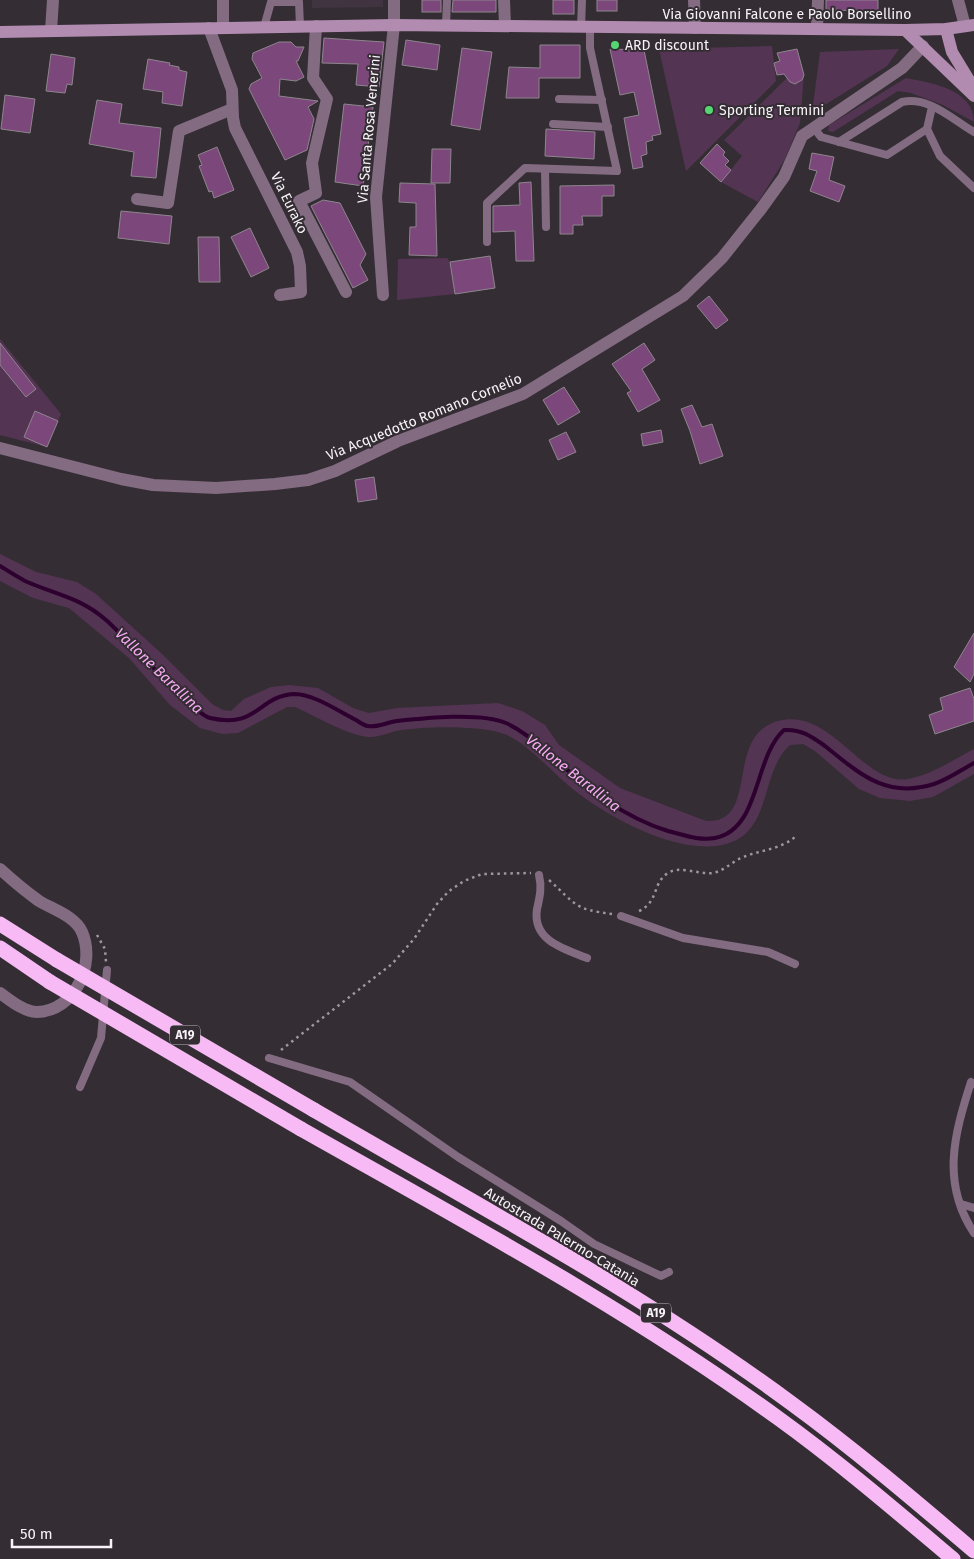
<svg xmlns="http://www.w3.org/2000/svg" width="974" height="1559" font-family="'Fira Sans',sans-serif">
	<rect width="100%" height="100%" fill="#342e34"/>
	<!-- built -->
	<polygon fill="#3f343f" points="312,0 383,0 383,7 312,8"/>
	<!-- green -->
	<g fill="#543453">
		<polygon points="772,46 776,81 686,171 659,49"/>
		<polygon points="899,49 887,66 812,113 820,52"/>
		<path d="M 804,75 L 800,123 L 785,159 L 758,202 L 721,182 L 742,156 L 724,140 L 787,78 L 792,83 C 799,84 803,81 804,75 Z"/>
		<path d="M 906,78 C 931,83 974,89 974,122 L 943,105 L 911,93 L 898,91 L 833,132 L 828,131 L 829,125 Z"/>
		<polygon points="447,258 450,262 455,294 397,300 398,259"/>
		<polygon points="0,339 61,414 47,447 0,435"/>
		<path d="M 0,554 L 36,572 L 77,582 L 96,594 L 162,654 L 212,704 L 223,710 L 231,711 L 244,699 L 271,687 L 289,685 L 318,688 L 353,708 L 369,713 L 397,708 L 498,703 L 522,711 L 545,725 L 559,745 L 620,788 L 706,821 C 761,824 723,736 778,721 C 831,706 864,787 908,779 C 931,775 953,760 974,749 L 974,774 L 933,797 L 910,801 L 880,798 L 859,789 L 815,751 L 803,744 L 790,745 C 761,770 772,826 732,842 C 685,861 604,816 568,785 C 548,768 530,746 507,735 C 486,725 425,726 402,730 C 391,731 379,738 369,737 C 346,735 316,716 295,707 L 287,707 L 238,733 L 222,734 L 200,728 L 170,705 L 129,658 L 69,608 L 33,598 L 0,581 Z"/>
	</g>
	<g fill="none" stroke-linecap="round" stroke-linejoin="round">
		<!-- stream -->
		<path stroke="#2e002f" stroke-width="4" d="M 0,566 C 8,571 16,576 25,581 C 54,594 80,597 106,620 C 126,637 193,714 210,718 C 258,729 258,696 294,694 C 314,694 338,711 356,720 C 359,722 365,726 368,726 C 377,728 388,722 397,721 C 425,718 481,712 506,723 C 524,731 538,745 552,757 C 588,788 622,817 668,831 C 684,835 699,841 715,838 C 761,829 753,758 784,730 C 801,729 811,736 825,746 C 860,774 886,799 934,784 C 947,780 961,770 974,763"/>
	</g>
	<!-- building -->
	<g fill="#7c477a" stroke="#8d868d">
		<rect x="422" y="0" width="19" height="12"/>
		<polygon points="453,0 496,0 496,12 452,12"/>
		<rect x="553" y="0" width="21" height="14"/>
		<rect x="597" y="0" width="20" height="11"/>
		<polygon points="826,0 878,0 878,11 826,10"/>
		<polygon points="324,38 384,42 379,87 356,85 358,64 322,63"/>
		<polygon points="406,40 440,45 437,70 402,65"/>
		<polygon points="279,42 291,42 296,47 304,47 298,61 296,61 304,77 296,81 280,79 279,96 318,101 308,107 314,119 307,150 285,160 249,89 251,84 262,78 252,59 253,53"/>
		<polygon points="540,45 580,45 580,78 539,78 539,98 506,98 509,67 540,68"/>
		<polygon points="462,48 492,52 480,130 451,125"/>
		<polygon points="610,49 644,50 661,134 652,136 653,140 646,142 647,154 641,156 643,167 633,169 624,118 639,115 634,92 620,95"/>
		<polygon points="797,49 804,75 802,80 795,84 790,82 784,74 777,75 774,63 780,61 777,53"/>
		<polygon points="51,54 75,58 72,85 67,84 65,93 46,91"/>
		<polygon points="148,59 170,63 169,65 179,67 179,70 187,72 182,106 162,103 163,92 143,89"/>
		<polygon points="5,95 35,99 30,133 1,129"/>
		<polygon points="97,100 122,104 119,123 161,128 156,178 131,176 134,152 89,144"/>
		<polygon points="344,104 373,107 363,186 335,182"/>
		<polygon points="546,129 595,132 594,159 545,156"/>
		<polygon points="717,144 725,152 723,155 729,161 725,165 731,170 721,182 700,163"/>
		<polygon points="217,147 234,190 214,198 212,191 209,192 199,166 202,165 198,155"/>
		<polygon points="432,149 451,149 450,183 431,183"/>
		<polygon points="812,153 834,157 829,180 845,186 839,202 810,191 817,171 809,169"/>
		<polygon points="531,182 534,261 516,261 515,231 493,232 493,206 520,205 519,183"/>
		<polygon points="400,183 435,184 437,256 409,255 410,227 416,227 416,203 399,202"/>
		<polygon points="614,185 614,196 602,196 602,216 582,216 583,225 573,225 573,234 560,234 560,186"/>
		<polygon points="323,200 340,203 366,254 360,265 368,280 353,288 311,206"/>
		<polygon points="121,211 172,216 169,244 118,238"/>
		<polygon points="250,228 269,268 251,277 231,237"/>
		<polygon points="198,237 219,237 220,282 199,282"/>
		<polygon points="490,256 495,288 455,294 450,262"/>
		<polygon points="709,296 728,320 716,329 697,306"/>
		<polygon points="0,343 36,389 26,397 0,365"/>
		<polygon points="644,343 655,360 642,369 660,400 638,412 627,393 631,391 612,364"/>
		<polygon points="564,387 580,412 558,425 543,400"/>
		<polygon points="692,405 702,427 712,424 723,456 700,464 690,431 681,409"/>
		<polygon points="35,411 58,421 47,447 24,437"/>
		<polygon points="661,430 663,442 643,446 641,434"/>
		<polygon points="566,432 576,452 558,460 549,440"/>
		<polygon points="374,477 377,499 358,502 355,480"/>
		<polygon points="974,633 974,674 970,682 954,667"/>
		<polygon points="970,688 974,699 974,721 935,734 929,715 943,710 940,698"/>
	</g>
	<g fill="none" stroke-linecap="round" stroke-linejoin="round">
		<!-- path -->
		<g stroke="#9d989d" stroke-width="2.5" stroke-dasharray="2.5 4" stroke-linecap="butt">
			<path d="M 549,880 C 577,905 573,909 612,914"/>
			<path d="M 639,911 C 659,902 652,883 668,873 C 680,865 699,875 713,873 C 722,871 729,865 737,860 C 755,850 780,851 796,836"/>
			<polyline points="97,935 105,949 106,962"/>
			<polyline points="281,1050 392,964 414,939 437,904 449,891 464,881 482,874 531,873"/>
		</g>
		<!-- lane -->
		<g stroke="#836b82" stroke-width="8">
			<polyline points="446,26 447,0"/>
			<polyline points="264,27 271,2 299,2 300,26"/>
			<polyline points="581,27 582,0"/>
			<polyline points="559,99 602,100"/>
			<polyline points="553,124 608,127"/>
			<polyline points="814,128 821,137 887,155 927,129 932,107"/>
			<polyline points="927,129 940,156 974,188"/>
			<path d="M 839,142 L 902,102 C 929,96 953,120 974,132"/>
			<polyline points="545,169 546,227"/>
			<polyline points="487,242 487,203 525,168 617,171 590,48 590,27"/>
			<path d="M 539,875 C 542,887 540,896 537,909 C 532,940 563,949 587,958"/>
			<polyline points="621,916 683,938 768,952 795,964"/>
			<polyline points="269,1058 350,1082 458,1157 561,1221 594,1244 661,1276 669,1272"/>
			<path d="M 974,1084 L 971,1082 C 954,1135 941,1183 974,1233"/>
			<polyline points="80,1087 101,1038 107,970"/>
			<polyline points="961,1204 974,1208"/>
		</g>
		<!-- street -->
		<g stroke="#836b82" stroke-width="12">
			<polyline points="504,0 505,26"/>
			<polyline points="694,0 695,28"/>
			<polyline points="958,0 965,26"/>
			<polyline points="316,26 313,78 327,99 312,163 316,193 299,201 346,292"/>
			<polyline points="209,28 232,90 233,118 235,128 297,252 300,266 301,292 280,295"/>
			<polyline points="223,28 223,0"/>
			<polyline points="817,28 818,0"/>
			<polyline points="51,31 53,0"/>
			<polyline points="137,199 168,203 179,131 232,109"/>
			<polyline points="383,295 376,197 394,25 394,0"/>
			<polyline points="0,448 121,479 153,485 216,488 275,484 308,480 335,471 398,441 523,394 683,296 722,258 761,209 784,177 802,136 902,68 923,46"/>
			<path d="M 0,869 C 12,880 25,891 39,901 C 52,909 75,916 82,932 C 96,964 75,1011 37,1012 C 24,1012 10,1000 0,993"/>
		</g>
		<!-- secondary -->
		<g stroke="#b28bb0" stroke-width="12">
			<polyline points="946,29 952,52 972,85"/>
			<polyline points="905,30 974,96"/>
			<polyline points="0,32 394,25 905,30 946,29 974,25"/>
		</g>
		<!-- highway -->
		<g stroke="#f7baf4" stroke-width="15">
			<polyline points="0,924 57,960"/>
			<polyline points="0,948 50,982"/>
			<path d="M 314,1110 C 475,1204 641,1292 791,1403 C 854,1449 914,1500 974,1551"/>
			<path d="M 301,1129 C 462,1220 628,1309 778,1418 C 839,1462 896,1511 953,1559"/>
		</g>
		<!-- highway-bridge -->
		<g stroke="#f7baf4" stroke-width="15">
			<polyline points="57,960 314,1110"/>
			<polyline points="50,982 301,1129"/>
		</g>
	</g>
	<!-- markers -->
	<g fill="#55d672" stroke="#342e34" stroke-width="2">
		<circle cx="615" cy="45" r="5"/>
		<circle cx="709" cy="110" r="5"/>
	</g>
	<g text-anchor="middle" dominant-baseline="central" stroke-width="4" stroke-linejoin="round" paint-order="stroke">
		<!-- shield labels -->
		<g fill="#342e34" stroke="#bcb8bc" stroke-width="1">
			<rect x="170" y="1025.5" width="30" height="19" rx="4"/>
			<rect x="641" y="1303.5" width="30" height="19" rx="4"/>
		</g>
		<g font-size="12" font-weight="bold" fill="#f7f3f7">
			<text x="185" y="1035">A19</text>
			<text x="656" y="1313">A19</text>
		</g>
		<!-- street labels -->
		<g font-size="14" fill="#f7f3f7" stroke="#342e34">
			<text x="787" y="14">Via Giovanni Falcone e Paolo Borsellino</text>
			<text transform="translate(369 129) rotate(-85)">Via Santa Rosa Venerini</text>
			<text transform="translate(289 203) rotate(64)">Via Eurako</text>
			<text transform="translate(424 417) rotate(-22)">Via Acquedotto Romano Cornelio</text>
			<text transform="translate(562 1237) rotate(31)">Autostrada Palermo-Catania</text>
		</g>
		<!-- poi labels -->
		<g font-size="14" fill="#f7f3f7" stroke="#342e34" text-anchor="start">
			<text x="625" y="45">ARD discount</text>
			<text x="719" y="110">Sporting Termini</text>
		</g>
		<!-- water labels -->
		<g font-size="15" font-style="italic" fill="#f9aaf5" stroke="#342e34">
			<text transform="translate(159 671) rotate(44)">Vallone Barallina</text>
			<text transform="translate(573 773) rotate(38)">Vallone Barallina</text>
		</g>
	</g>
	<!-- scale -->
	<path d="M12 1539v8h99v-8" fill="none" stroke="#f7f3f7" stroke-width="2.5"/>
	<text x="20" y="1539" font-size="15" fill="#f7f3f7" stroke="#342e34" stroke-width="4" paint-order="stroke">50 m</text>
</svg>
